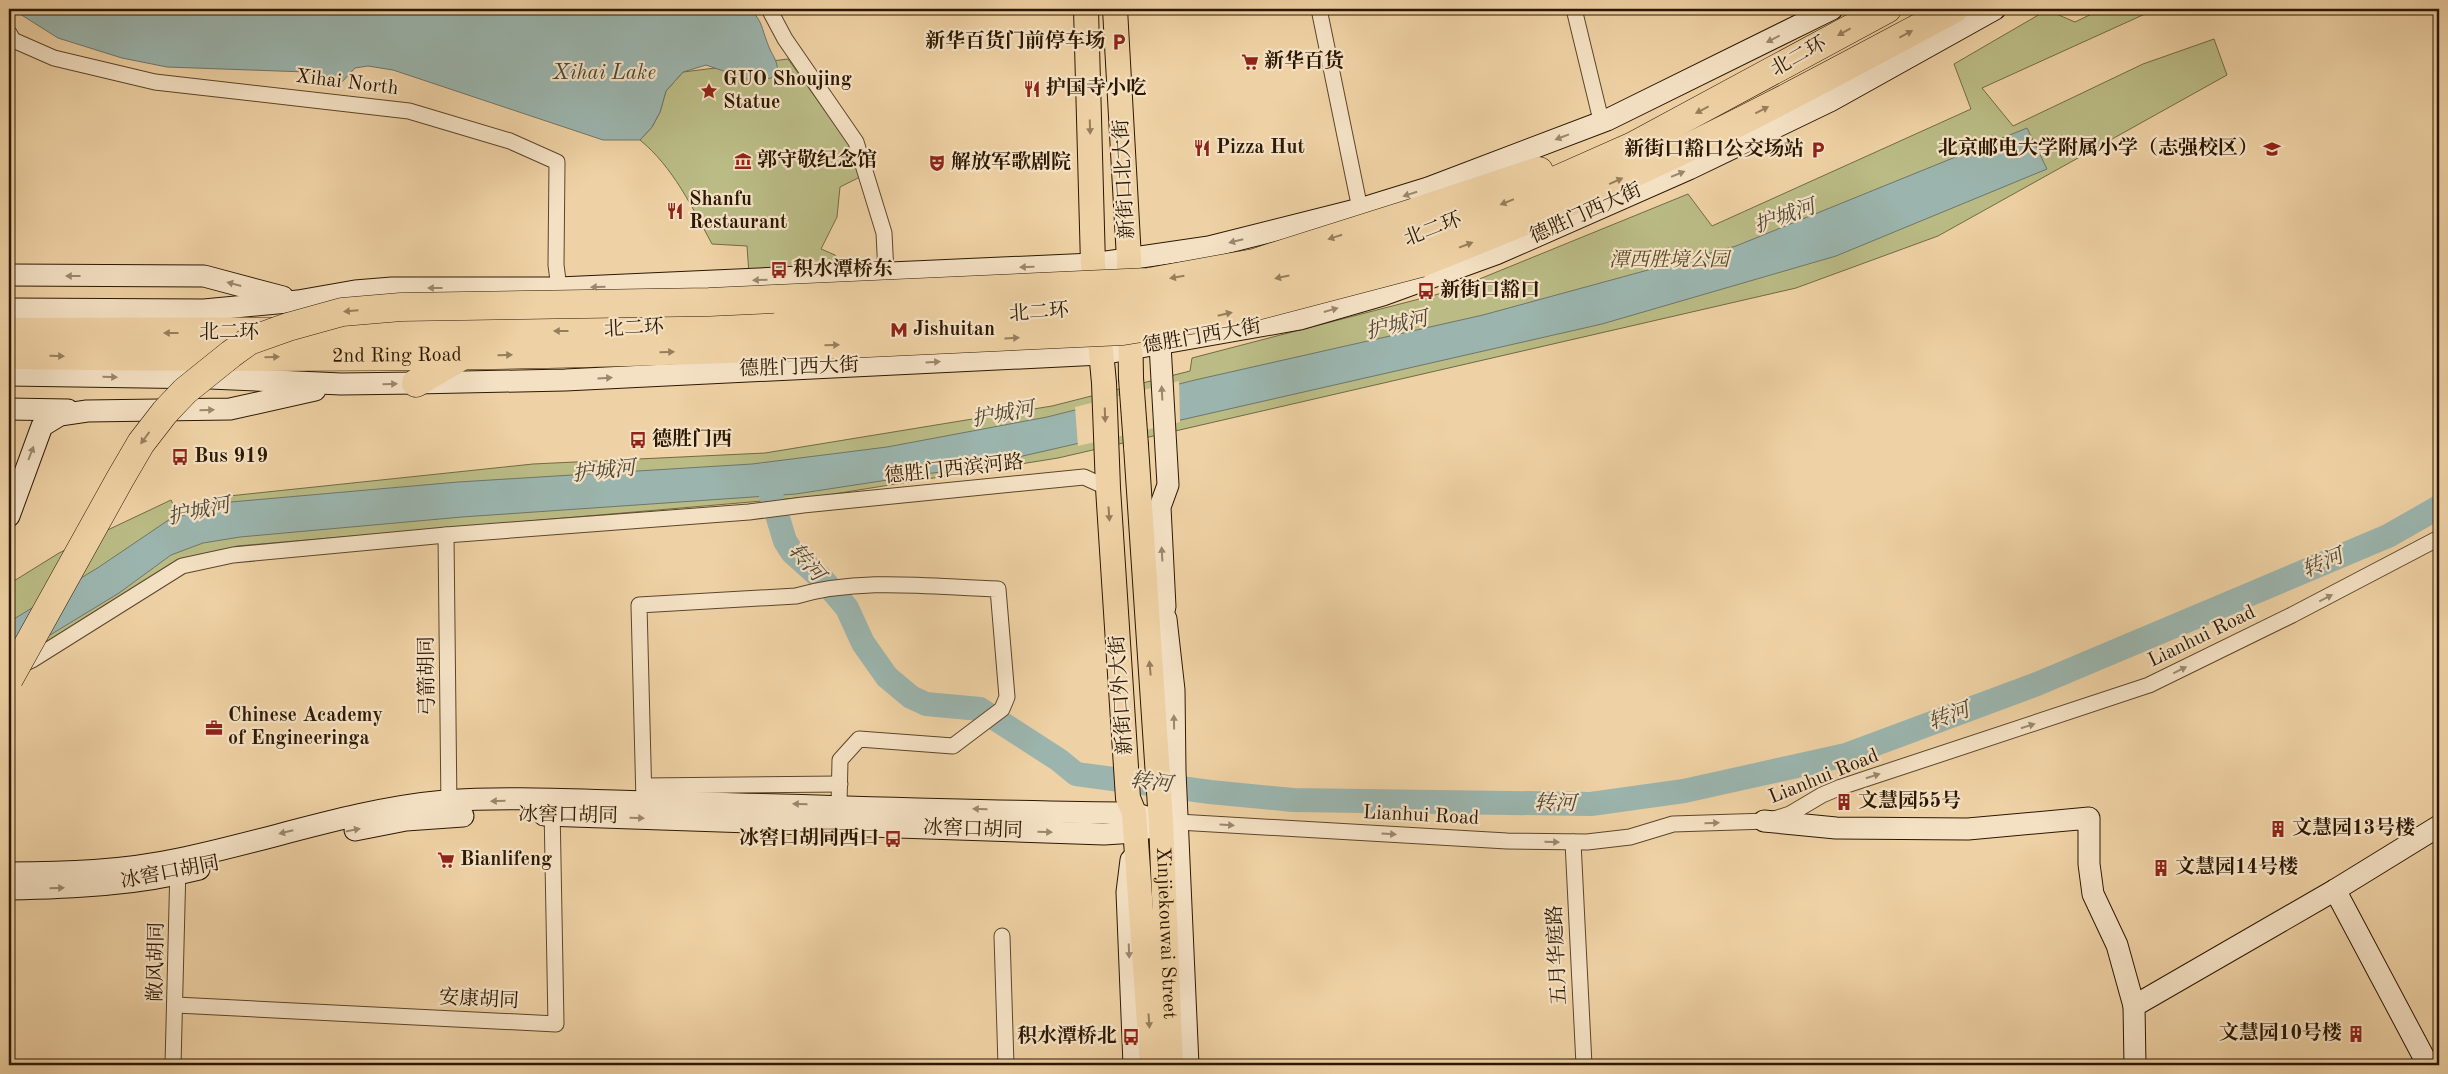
<svg xmlns="http://www.w3.org/2000/svg" width="2448" height="1074" font-family="'Old Standard TT','Noto Serif SC',serif">
	<rect width="100%" height="100%" fill="#eed1a4"/>
	<filter id="stains"><feTurbulence type="fractalNoise" baseFrequency=".004" numOctaves="4"/><feColorMatrix values="0 0 0 0 .2 0 0 0 0 .09 0 0 0 0 .02 0 0 0 .5 -.17"/></filter>
	<radialGradient id="worn" r=".72"><stop offset=".6" stop-color="#630" stop-opacity="0"/><stop offset="1" stop-color="#630" stop-opacity=".3"/></radialGradient>
	<!-- green -->
	<g fill="#babb85" stroke="#736a44">
		<polygon points="2102,9 2156,9 1982,88 2013,126 2143,64 2214,39 2227,75 1938,236 1796,288 1058,458 821,496 237,546 164,571 9,666 9,584 59,553 171,500 175,509 229,496 533,464 765,453 1052,406 1190,371 1192,358 1450,291 1688,194 1712,226 1971,109 1954,64 2047,10 2075,22"/>
		<path d="M 788,59 L 850,146 L 860,177 L 840,187 L 837,217 L 821,249 L 835,255 L 841,267 L 749,274 L 747,246 L 712,244 C 692,207 673,167 640,140 L 652,127 L 660,112 L 666,91 L 683,72 Z"/>
	</g>
	<!-- water -->
	<g fill="#9bb5ae" stroke="#6f7669">
		<path d="M 12,9 L 751,9 C 763,24 761,26 767,42 C 772,57 778,58 778,76 L 756,82 L 706,65 L 683,72 L 666,91 L 660,112 L 652,127 L 640,140 L 603,140 L 393,70 L 368,66 L 355,68 L 341,83 L 320,79 L 315,74 L 306,72 L 167,67 L 122,58 L 58,38 Z"/>
		<polygon points="2027,128 2047,169 1836,256 1602,324 979,466 796,494 462,517 240,537 203,543 171,555 119,593 9,660 9,622 99,567 170,519 231,502 458,482 752,464 887,447 1047,417 1195,380 1483,315 1736,246"/>
	</g>
	<!-- pier -->
	<polygon fill="#eed1a4" points="1179,381 1180,422 1078,446 1075,407"/>
	<g fill="none" stroke-linecap="round" stroke-linejoin="round">
		<!-- river -->
		<polyline stroke="#9bb5ae" stroke-width="24" points="765,475 785,541 792,552 824,581 847,608 863,643 887,677 911,697 926,704 980,709 1059,760 1076,774 1210,792 1293,800 1591,804 1684,791 1846,755 2037,684 2388,536 2439,507"/>
		<!-- street casing -->
		<g stroke="#5c462a" stroke-width="17">
			<g id="street">
				<polyline points="769,9 785,39 856,142 884,233 886,273"/>
				<polyline points="1319,9 1360,209"/>
				<polyline points="1574,9 1599,112 1607,120"/>
				<polyline points="9,33 13,40 54,58 155,82 409,111 510,141 557,162 556,265 559,288"/>
				<polyline points="446,535 449,809"/>
				<polyline points="19,666 32,660 174,571 182,566 233,555 446,535 749,512 803,505 1084,477 1108,488"/>
				<polyline points="645,786 840,784"/>
				<path d="M 644,802 L 639,605 L 796,596 C 861,577 932,587 998,589 L 1007,697 L 1002,709 L 953,746 L 859,739 L 840,760 L 839,805"/>
				<polyline points="1178,822 1507,841 1587,842 1630,837 1673,824 1768,821 1790,814 1822,795 1841,787 2149,685 2292,615 2439,538"/>
				<polyline points="1573,842 1584,1065"/>
				<polyline points="1002,936 1006,1065"/>
				<polyline points="176,1005 556,1024 552,807"/>
				<polyline points="173,1065 178,866"/>
			</g>
		</g>
		<!-- secondary casing -->
		<g stroke="#2c1802" stroke-width="23">
			<g id="secondary">
				<polyline points="9,275 204,276 283,297"/>
				<polyline points="9,309 204,310 298,301 355,291 392,288 559,288 1093,264 1209,247 1360,209 1428,188 1607,120 1832,9"/>
				<polyline points="1160,345 1168,485 1160,507 1165,607"/>
				<polyline points="9,375 210,378 341,384 416,383 565,380 1101,354 1300,319 1383,295 1496,254 1689,169 1830,101 1995,9"/>
				<polyline points="9,409 68,410"/>
				<polyline points="9,516 42,426 60,415 87,411 230,409 315,390"/>
				<polyline points="1147,577 1166,619 1174,690 1175,771 1188,1065"/>
				<polyline points="544,815 1104,834 1135,832 1152,826"/>
				<polyline points="1764,821 1836,828 1968,829 2089,818 2089,864 2093,894 2117,945 2134,1006"/>
				<polyline points="355,830 406,820 463,816"/>
				<polyline points="1131,860 1127,892 1134,1065"/>
				<path d="M 9,873 C 66,873 123,871 179,859 C 268,841 354,809 445,801 C 515,796 586,801 656,802 C 815,805 975,812 1134,813 L 1161,822 L 1178,822"/>
				<path d="M 9,889 C 73,888 136,885 199,869"/>
				<polyline points="2335,890 2428,1065"/>
				<polyline points="2135,1065 2134,1006 2335,890 2439,826"/>
			</g>
		</g>
		<!-- primary casing -->
		<g stroke="#2c1802" stroke-width="26">
			<g id="primary">
				<polyline points="1086,9 1093,264 1104,383 1108,488 1128,798 1134,813 1152,1065"/>
				<polyline points="1115,9 1129,259 1131,378"/>
				<path id="s1" d="M 1136,446 L 1161,822 L 1171,1065"/>
			</g>
		</g>
		<!-- highway casing -->
		<g stroke="#2c1802" stroke-width="29">
			<g id="highway">
				<polyline points="1415,212 1539,171"/>
				<polyline points="1412,239 1511,200 1633,146 1887,9"/>
				<path d="M 1421,263 C 1498,232 1576,201 1651,165 C 1754,117 1854,62 1954,9"/>
				<polyline points="9,332 605,331 785,322"/>
				<path id="s2" d="M 9,355 C 267,359 525,357 783,347"/>
				<polyline points="416,383 462,356"/>
			</g>
		</g>
		<!-- street -->
		<use href="#street" stroke="#f4e1c4" stroke-width="15"/>
		<!-- secondary -->
		<use href="#secondary" stroke="#f4e1c4" stroke-width="21"/>
		<!-- primary -->
		<use href="#primary" stroke="#eed1a4" stroke-width="24"/>
		<!-- highway -->
		<use href="#highway" stroke="#eed1a4" stroke-width="28"/>
		<!-- primary-bridge casing -->
		<g stroke="#2c1802" stroke-width="26" stroke-linecap="butt">
			<polyline id="primary-bridge" points="1131,378 1136,446"/>
		</g>
		<!-- highway-bridge casing -->
		<g stroke="#2c1802" stroke-width="29" stroke-linecap="butt">
			<g id="highway-bridge">
				<polyline points="785,322 998,316 1109,307 1203,293 1323,268 1412,239"/>
				<polyline points="783,347 1123,331 1222,315 1421,263"/>
				<polyline points="9,679 120,479 141,443 165,412 185,391 231,354 249,341 288,327 342,312 401,307 709,302 1149,282 1254,263 1415,212"/>
			</g>
		</g>
		<!-- primary-bridge -->
		<use href="#primary-bridge" stroke="#eed1a4" stroke-width="24"/>
		<!-- highway-bridge -->
		<use href="#highway-bridge" stroke="#eed1a4" stroke-width="28"/>
	</g>
	<!-- one-way arrows -->
	<defs><path id="oneway-solid" d="M-6-.8H1V-3.2L6.5 0L1 3.2V.8H-6Z" transform="scale(1.25)"/></defs>
	<g fill="#977e5b">
		<use href="#oneway-solid" transform="translate(1844 32) rotate(151)"/>
		<use href="#oneway-solid" transform="translate(1906 34) rotate(-28)"/>
		<use href="#oneway-solid" transform="translate(1702 110) rotate(152)"/>
		<use href="#oneway-solid" transform="translate(1762 110) rotate(-27)"/>
		<use href="#oneway-solid" transform="translate(1090 127) rotate(88)"/>
		<use href="#oneway-solid" transform="translate(1616 181) rotate(-24)"/>
		<use href="#oneway-solid" transform="translate(1507 202) rotate(158)"/>
		<use href="#oneway-solid" transform="translate(1335 237) rotate(162)"/>
		<use href="#oneway-solid" transform="translate(1466 245) rotate(-21)"/>
		<use href="#oneway-solid" transform="translate(1177 277) rotate(170)"/>
		<use href="#oneway-solid" transform="translate(1282 277) rotate(168)"/>
		<use href="#oneway-solid" transform="translate(351 311) rotate(175)"/>
		<use href="#oneway-solid" transform="translate(1225 314) rotate(-13)"/>
		<use href="#oneway-solid" transform="translate(561 331) rotate(180)"/>
		<use href="#oneway-solid" transform="translate(171 333) rotate(-180)"/>
		<use href="#oneway-solid" transform="translate(1012 338) rotate(-3)"/>
		<use href="#oneway-solid" transform="translate(832 345) rotate(-2)"/>
		<use href="#oneway-solid" transform="translate(667 352) rotate(-2)"/>
		<use href="#oneway-solid" transform="translate(505 355) rotate(-1)"/>
		<use href="#oneway-solid" transform="translate(57 356) rotate(1)"/>
		<use href="#oneway-solid" transform="translate(272 357) rotate(-1)"/>
		<use href="#oneway-solid" transform="translate(1105 415) rotate(88)"/>
		<use href="#oneway-solid" transform="translate(145 438) rotate(126)"/>
		<use href="#oneway-solid" transform="translate(1109 514) rotate(86)"/>
		<use href="#oneway-solid" transform="translate(1150 668) rotate(-95)"/>
		<use href="#oneway-solid" transform="translate(1149 1021) rotate(86)"/>
	</g>
	<g fill="#9a876d">
		<use href="#oneway-solid" transform="translate(1773 39) rotate(153)"/>
		<use href="#oneway-solid" transform="translate(1562 137) rotate(159)"/>
		<use href="#oneway-solid" transform="translate(1678 174) rotate(-22)"/>
		<use href="#oneway-solid" transform="translate(1410 194) rotate(163)"/>
		<use href="#oneway-solid" transform="translate(1236 241) rotate(166)"/>
		<use href="#oneway-solid" transform="translate(1027 267) rotate(178)"/>
		<use href="#oneway-solid" transform="translate(73 276) rotate(180)"/>
		<use href="#oneway-solid" transform="translate(760 280) rotate(178)"/>
		<use href="#oneway-solid" transform="translate(234 284) rotate(-165)"/>
		<use href="#oneway-solid" transform="translate(598 287) rotate(178)"/>
		<use href="#oneway-solid" transform="translate(435 288) rotate(180)"/>
		<use href="#oneway-solid" transform="translate(1331 310) rotate(-16)"/>
		<use href="#oneway-solid" transform="translate(933 362) rotate(-3)"/>
		<use href="#oneway-solid" transform="translate(110 377) rotate(1)"/>
		<use href="#oneway-solid" transform="translate(605 378) rotate(-3)"/>
		<use href="#oneway-solid" transform="translate(390 384) rotate(-1)"/>
		<use href="#oneway-solid" transform="translate(1162 393) rotate(-93)"/>
		<use href="#oneway-solid" transform="translate(207 410) rotate(-1)"/>
		<use href="#oneway-solid" transform="translate(31 453) rotate(-69)"/>
		<use href="#oneway-solid" transform="translate(1162 554) rotate(-93)"/>
		<use href="#oneway-solid" transform="translate(2326 598) rotate(-27)"/>
		<use href="#oneway-solid" transform="translate(2180 670) rotate(-26)"/>
		<use href="#oneway-solid" transform="translate(1174 722) rotate(-91)"/>
		<use href="#oneway-solid" transform="translate(2028 726) rotate(-18)"/>
		<use href="#oneway-solid" transform="translate(1873 776) rotate(-18)"/>
		<use href="#oneway-solid" transform="translate(498 801) rotate(179)"/>
		<use href="#oneway-solid" transform="translate(800 804) rotate(-179)"/>
		<use href="#oneway-solid" transform="translate(980 809) rotate(-178)"/>
		<use href="#oneway-solid" transform="translate(637 818) rotate(2)"/>
		<use href="#oneway-solid" transform="translate(1712 823) rotate(-1)"/>
		<use href="#oneway-solid" transform="translate(1227 825) rotate(3)"/>
		<use href="#oneway-solid" transform="translate(353 830) rotate(-11)"/>
		<use href="#oneway-solid" transform="translate(286 832) rotate(166)"/>
		<use href="#oneway-solid" transform="translate(1045 832) rotate(2)"/>
		<use href="#oneway-solid" transform="translate(1389 834) rotate(3)"/>
		<use href="#oneway-solid" transform="translate(1552 842) rotate(1)"/>
		<use href="#oneway-solid" transform="translate(57 888) rotate(-1)"/>
		<use href="#oneway-solid" transform="translate(1129 951) rotate(88)"/>
	</g>
	<!-- icons -->
	<defs>
		<g id="parking-bare" transform="scale(1.35)"><path d="M-3.5-5.5H1a3.5 3.5 0 0 1 0 7H-1V5.5H-3.5ZM-1-3.4V-.6H.8a1.4 1.4 0 0 0 0-2.8Z" fill="#8f2418" stroke="#f4e1c4" stroke-width="2.5" paint-order="stroke"/></g>
		<g id="supermarket-bare" transform="scale(1.35)"><path d="M-6-5.5h2.5l.6 2H6L4.5 2H-2.5L-4.4-4H-6ZM-1.5 3.2a1.3 1.3 0 1 0 .1 0ZM3 3.2a1.3 1.3 0 1 0 .1 0Z" fill="#8f2418" stroke="#f4e1c4" stroke-width="2.5" paint-order="stroke"/></g>
		<g id="restaurant-bare" transform="scale(1.35)"><path d="M-5-6h1v4h1v-4h1v4h1v-4h1v5L-1.5 .5V6h-2V.5L-5-1ZM5-6V6H3V1.5H1.5Q1.5-4 5-6Z" fill="#8f2418" stroke="#f4e1c4" stroke-width="2.5" paint-order="stroke"/></g>
		<g id="sight-bare" transform="scale(1.35)"><path d="M0-6L1.8-2.2L6-1.7L2.9 1.2L3.7 5.4L0 3.3L-3.7 5.4L-2.9 1.2L-6-1.7L-1.8-2.2Z" fill="#8f2418" stroke="#f4e1c4" stroke-width="2.5" paint-order="stroke"/></g>
		<g id="school-bare" transform="scale(1.35)"><path d="M0-5L7-2L0 1L-7-2ZM-4 1L0 2.5L4 1V4Q0 6-4 4Z" fill="#8f2418" stroke="#f4e1c4" stroke-width="2.5" paint-order="stroke"/></g>
		<g id="museum-bare" transform="scale(1.35)"><path d="M0-6L6-3V-2H-6V-3ZM-5-1h2V3h-2ZM-1-1h2V3h-2ZM3-1h2V3H3ZM-6 4H6V6H-6Z" fill="#8f2418" stroke="#f4e1c4" stroke-width="2.5" paint-order="stroke"/></g>
		<g id="theatre-bare" transform="scale(1.35)"><path d="M-5-5.5Q0-4 5-5.5V0Q5 5 0 6Q-5 5-5 0ZM-3.3-2.5H-1v1.5H-3.3ZM1-2.5H3.3v1.5H1ZM-2.8 1Q0 5.5 2.8 1Z" fill="#8f2418" stroke="#f4e1c4" stroke-width="2.5" paint-order="stroke"/></g>
		<g id="bus-bare" transform="scale(1.35)"><path d="M-5-6H5V4H4V6H2V4H-2V6H-4V4H-5ZM-3.5-4V0h7V-4ZM-3.5 1.2v1.5H-2V1.2ZM2 1.2v1.5H3.5V1.2Z" fill="#8f2418" stroke="#f4e1c4" stroke-width="2.5" paint-order="stroke"/></g>
		<g id="metro-bare" transform="scale(1.35)"><path d="M-5.5 5V-5H-3L0 0L3-5H5.5V5H3V-.5L0 4L-3-.5V5Z" fill="#8f2418" stroke="#f4e1c4" stroke-width="2.5" paint-order="stroke"/></g>
		<g id="office-bare" transform="scale(1.35)"><path d="M-6-3h4V-5.5h4V-3h4V5H-6ZM-1-4.5V-3h2v-1.5ZM-6 0V1H6V0Z" fill="#8f2418" stroke="#f4e1c4" stroke-width="2.5" paint-order="stroke"/></g>
		<g id="building-bare" transform="scale(1.35)"><path d="M-4-6H4V6H1V3H-1V6H-4ZM-2.5-4.3h1.7v1.8h-1.7ZM.8-4.3h1.7v1.8H.8ZM-2.5-1h1.7V.8h-1.7ZM.8-1h1.7V.8H.8Z" fill="#8f2418" stroke="#f4e1c4" stroke-width="2.5" paint-order="stroke"/></g>
	</defs>
	<g fill-rule="evenodd">
		<use href="#parking-bare" x="1119" y="42"/>
		<use href="#supermarket-bare" x="1250" y="62"/>
		<use href="#restaurant-bare" x="1032" y="89"/>
		<use href="#sight-bare" x="709" y="91"/>
		<use href="#restaurant-bare" x="1202" y="148"/>
		<use href="#school-bare" x="2272" y="149"/>
		<use href="#parking-bare" x="1818" y="150"/>
		<use href="#museum-bare" x="743" y="161"/>
		<use href="#theatre-bare" x="937" y="163"/>
		<use href="#restaurant-bare" x="675" y="211"/>
		<use href="#bus-bare" x="779" y="270"/>
		<use href="#bus-bare" x="1426" y="291"/>
		<use href="#metro-bare" x="899" y="330"/>
		<use href="#bus-bare" x="638" y="440"/>
		<use href="#bus-bare" x="180" y="457"/>
		<use href="#office-bare" x="214" y="728"/>
		<use href="#building-bare" x="1844" y="802"/>
		<use href="#building-bare" x="2278" y="829"/>
		<use href="#bus-bare" x="893" y="839"/>
		<use href="#supermarket-bare" x="446" y="860"/>
		<use href="#building-bare" x="2161" y="868"/>
		<use href="#building-bare" x="2356" y="1034"/>
		<use href="#bus-bare" x="1131" y="1037"/>
	</g>
	<g text-anchor="middle" dominant-baseline="central" stroke-width="4.5" stroke-linejoin="round" paint-order="stroke">
		<!-- poi labels -->
		<g font-size="20" font-weight="bold" fill="#2c1802" stroke="#f4e1c4" text-anchor="start">
			<text x="1105" y="42" text-anchor="end">新华百货门前停车场</text>
			<text x="1264" y="62">新华百货</text>
			<text x="723" y="80">GUO Shoujing<tspan x="723" dy="23">Statue</tspan></text>
			<text x="1046" y="89">护国寺小吃</text>
			<text x="1216" y="148">Pizza Hut</text>
			<text x="2258" y="149" text-anchor="end">北京邮电大学附属小学（志强校区）</text>
			<text x="1804" y="150" text-anchor="end">新街口豁口公交场站</text>
			<text x="757" y="161">郭守敬纪念馆</text>
			<text x="951" y="163">解放军歌剧院</text>
			<text x="689" y="200">Shanfu<tspan x="689" dy="23">Restaurant</tspan></text>
			<text x="793" y="270">积水潭桥东</text>
			<text x="1440" y="291">新街口豁口</text>
			<text x="913" y="330">Jishuitan</text>
			<text x="652" y="440">德胜门西</text>
			<text x="194" y="457">Bus 919</text>
			<text x="228" y="716">Chinese Academy<tspan x="228" dy="23">of Engineeringa</tspan></text>
			<text x="1858" y="802">文慧园55号</text>
			<text x="2292" y="829">文慧园13号楼</text>
			<text x="879" y="839" text-anchor="end">冰窖口胡同西口</text>
			<text x="460" y="860">Bianlifeng</text>
			<text x="2175" y="868">文慧园14号楼</text>
			<text x="2342" y="1034" text-anchor="end">文慧园10号楼</text>
			<text x="1117" y="1037" text-anchor="end">积水潭桥北</text>
		</g>
		<!-- street labels -->
		<g font-size="20" fill="#2c1802" stroke="#f4e1c4">
			<text transform="translate(1799 57) rotate(-29)">北二环</text>
			<text transform="translate(347 83) rotate(7)">Xihai North</text>
			<text transform="translate(1125 179) rotate(-93)">新街口北大街</text>
			<text transform="translate(1586 214) rotate(-24)">德胜门西大街</text>
			<text transform="translate(1433 230) rotate(-21)">北二环</text>
			<text transform="translate(1039 313) rotate(-4)">北二环</text>
			<text transform="translate(634 329) rotate(-3)">北二环</text>
			<text x="229" y="333">北二环</text>
			<text transform="translate(1202 337) rotate(-10)">德胜门西大街</text>
			<text stroke="none"><textPath href="#s2" startOffset="388">2nd Ring Road</textPath></text>
			<text transform="translate(799 368) rotate(-2)">德胜门西大街</text>
			<text transform="translate(954 470) rotate(-6)">德胜门西滨河路</text>
			<text transform="translate(2202 637) rotate(-26)">Lianhui Road</text>
			<text transform="translate(428 676) rotate(-91)">弓箭胡同</text>
			<text transform="translate(1122 695) rotate(-94)">新街口外大街</text>
			<text transform="translate(1824 777) rotate(-22)">Lianhui Road</text>
			<text transform="translate(568 816) rotate(1)">冰窖口胡同</text>
			<text transform="translate(1421 816) rotate(3)">Lianhui Road</text>
			<text transform="translate(973 830) rotate(2)">冰窖口胡同</text>
			<text transform="translate(170 873) rotate(-11)">冰窖口胡同</text>
			<text stroke="none"><textPath href="#s1" startOffset="488">Xinjiekouwai Street</textPath></text>
			<text transform="translate(1558 955) rotate(-93)">五月华庭路</text>
			<text transform="translate(157 962) rotate(-89)">敞风胡同</text>
			<text transform="translate(479 1000) rotate(3)">安康胡同</text>
		</g>
		<!-- park labels -->
		<g font-size="20" font-style="italic" fill="#574929" stroke="#f4e1c4">
			<text x="1669" y="261">潭西胜境公园</text>
		</g>
		<!-- water labels -->
		<g font-size="21" font-style="italic" fill="#4d4736" stroke="#f4e1c4">
			<text x="604" y="73">Xihai Lake</text>
			<text transform="translate(1785 217) rotate(-19)">护城河</text>
			<text transform="translate(1397 326) rotate(-13)">护城河</text>
			<text transform="translate(1003 415) rotate(-10)">护城河</text>
			<text transform="translate(604 472) rotate(-6)">护城河</text>
			<text transform="translate(199 512) rotate(-12)">护城河</text>
			<text transform="translate(806 563) rotate(49)">转河</text>
			<text transform="translate(2323 564) rotate(-23)">转河</text>
			<text transform="translate(1949 717) rotate(-20)">转河</text>
			<text transform="translate(1151 783) rotate(7)">转河</text>
			<text transform="translate(1555 804) rotate(1)">转河</text>
		</g>
	</g>
	<!-- margin -->
	<rect width="2448" height="1074" fill="none" stroke="#eed1a4" stroke-width="30"/>
	<rect x="10" y="10" width="2428" height="1054" fill="none" stroke="#2c1802" stroke-width="2.5"/>
	<rect x="15" y="15" width="2418" height="1044" fill="none" stroke="#2c1802"/>
	<rect width="100%" height="100%" filter="url(#stains)"/>
	<rect width="100%" height="100%" fill="url(#worn)"/>
</svg>
